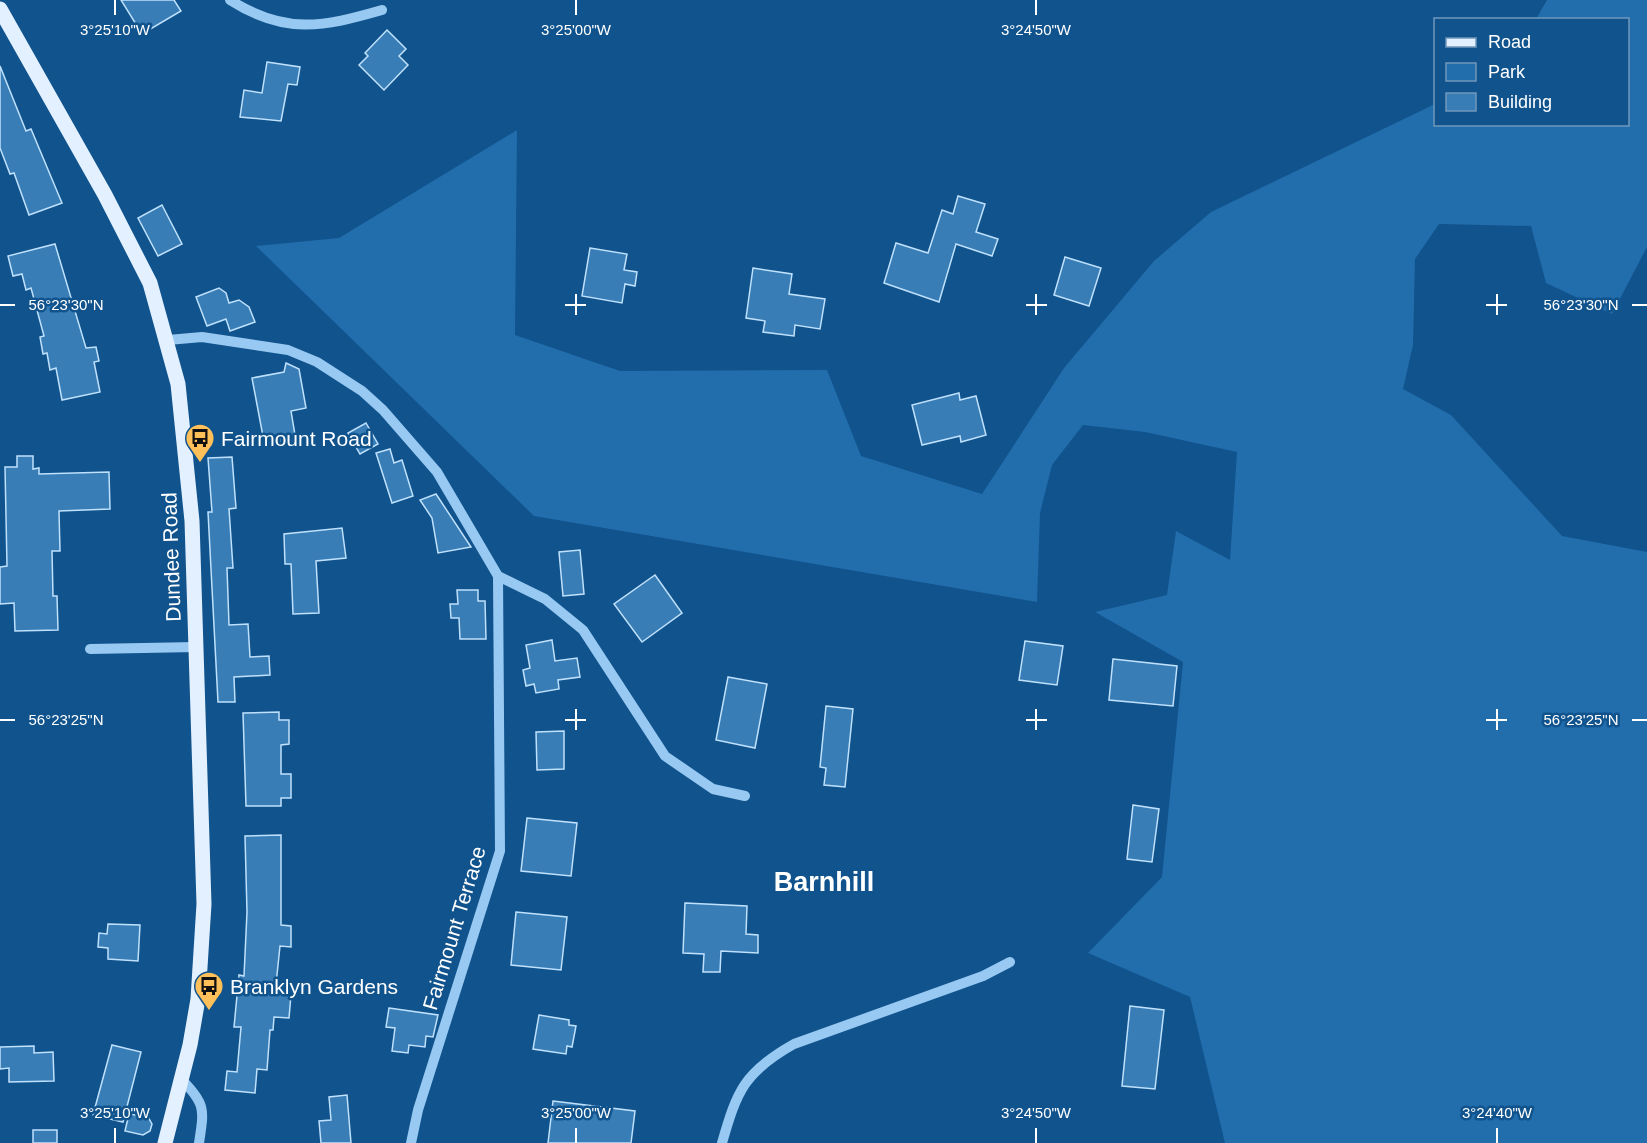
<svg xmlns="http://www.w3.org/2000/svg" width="1647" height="1143" font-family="Helvetica,sans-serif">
	<rect width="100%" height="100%" fill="#10538d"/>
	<!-- green -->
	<polygon fill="#226dac" points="1547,0 1647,0 1647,247 1612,314 1546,283 1531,226 1439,224 1415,259 1413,345 1403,389 1451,415 1562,536 1647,552 1647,1143 1225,1143 1190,997 1088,953 1162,877 1183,662 1095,612 1167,595 1176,531 1230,560 1237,452 1145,432 1083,425 1052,465 1040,513 1037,602 534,516 256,246 339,238 517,130 515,335 620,371 827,370 861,456 982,494 1064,368 1154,261 1211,212 1435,104 1436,124 1628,124 1628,20 1536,19"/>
	<!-- building -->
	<g fill="#387db6" stroke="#bfe1fd" stroke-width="1.5">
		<polygon points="121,0 174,0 181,11 142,34"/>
		<polygon points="387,30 406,49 399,56 408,65 384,90 359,65 368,56 365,53"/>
		<polygon points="267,62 300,67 297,85 288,84 281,121 240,117 244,90 262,93"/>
		<polygon points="0,66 26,131 31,129 62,203 29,215 14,173 10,174 0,148"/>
		<polygon points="958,196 985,204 976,232 998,239 992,256 956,244 939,302 884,283 896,243 928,253 942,210 953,214"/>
		<polygon points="162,205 182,244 158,256 138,218"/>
		<polygon points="55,244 86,348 96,347 99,361 94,362 100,392 62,400 56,368 50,370 47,353 43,354 40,337 44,336 31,288 26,290 22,274 13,276 8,256"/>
		<polygon points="590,248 627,254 624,270 637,272 635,286 625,284 622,303 582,296"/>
		<polygon points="1065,257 1101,268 1089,306 1054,295"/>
		<polygon points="753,268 792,274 789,294 825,299 820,329 795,325 794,336 763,332 765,321 746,318"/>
		<polygon points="219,288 226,293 229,303 239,300 249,307 255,322 230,331 226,319 207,326 196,297"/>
		<polygon points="286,363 299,369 306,408 291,411 296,441 265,447 252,378 284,372"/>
		<polygon points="959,393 960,400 976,396 986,435 961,442 960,436 922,445 912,405"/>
		<polygon points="366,423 378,444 360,454 348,433"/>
		<polygon points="390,449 394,463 402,460 413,496 392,503 376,453"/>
		<polygon points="17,456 33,456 33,469 39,468 39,474 109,472 110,509 59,511 60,551 52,551 53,596 57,596 58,630 15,631 14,603 0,604 0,567 7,566 5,467 17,467"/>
		<polygon points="232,457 236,508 229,509 233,568 227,568 229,625 248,624 250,657 269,656 270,675 234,677 235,702 218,702 208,512 212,512 208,458"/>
		<polygon points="436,494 471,547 438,553 432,518 420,500"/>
		<polygon points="342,528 346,558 316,561 319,613 293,614 291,564 285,564 284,534"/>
		<polygon points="580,550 584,594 563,596 559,552"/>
		<polygon points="655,575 682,613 642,642 614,604"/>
		<polygon points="457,590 478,590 478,601 485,601 486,639 460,639 459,618 451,618 450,604 458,604"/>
		<polygon points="552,640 555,661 577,658 580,677 558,680 559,689 536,693 534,684 526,686 523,670 530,668 526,645"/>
		<polygon points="1025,641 1063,646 1057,685 1019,680"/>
		<polygon points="1113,659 1177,666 1173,706 1109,700"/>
		<polygon points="728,677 767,684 755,748 716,740"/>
		<polygon points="826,706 853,709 845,787 824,785 826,768 820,767"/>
		<polygon points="279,712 279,720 289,720 289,744 281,745 281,774 291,774 291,798 281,798 281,806 246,806 243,713"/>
		<polygon points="564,731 564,769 537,770 536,732"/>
		<polygon points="1133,805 1159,809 1152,862 1127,859"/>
		<polygon points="527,818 577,823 571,876 521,871"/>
		<polygon points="281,835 281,925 291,926 291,947 280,946 275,994 291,995 289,1018 274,1017 273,1030 270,1030 267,1070 257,1069 255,1093 225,1090 227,1071 237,1072 241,1027 234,1027 239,975 244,976 247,912 245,836"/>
		<polygon points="685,903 747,906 746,934 758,935 758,953 721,951 720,972 703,972 704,954 683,953"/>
		<polygon points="516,912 567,917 561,970 511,965"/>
		<polygon points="108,924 140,925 138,961 108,959 108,948 98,947 99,933 107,934"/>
		<polygon points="1130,1006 1164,1010 1155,1089 1122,1086"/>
		<polygon points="389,1008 438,1015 433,1037 426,1036 425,1047 409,1045 408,1053 392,1051 395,1028 386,1027"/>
		<polygon points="539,1015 569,1020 569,1025 576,1026 572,1047 567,1046 566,1054 533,1049"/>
		<polygon points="112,1045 141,1052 123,1122 93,1115"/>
		<polygon points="34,1046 34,1053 53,1052 54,1081 9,1082 9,1068 0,1069 0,1047"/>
		<polygon points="347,1095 351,1143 321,1143 319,1121 331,1120 329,1097"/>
		<polygon points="553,1101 635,1111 631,1143 548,1143"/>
		<polygon points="129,1114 148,1117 152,1124 150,1131 143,1135 125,1131"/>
		<rect x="33" y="1130" width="24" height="13"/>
	</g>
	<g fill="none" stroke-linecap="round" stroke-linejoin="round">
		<!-- minor -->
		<g stroke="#98c9f2" stroke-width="10">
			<path d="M 230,0 C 285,35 323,27 382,10"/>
			<polyline points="168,340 202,337 288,350 317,362 362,391 383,410 437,472 498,576 545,599 583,630 665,756 713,789 745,796"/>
			<polyline points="90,649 196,647"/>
			<path d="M 182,1080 C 206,1104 204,1110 199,1143"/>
			<polyline points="411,1143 418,1110 500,851 498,576"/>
			<path d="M 722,1143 C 737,1091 744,1072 794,1044 L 983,976 L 1010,962"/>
		</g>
		<!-- major -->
		<polyline stroke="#e3f0ff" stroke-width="15" points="0,9 105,195 150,283 178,384 192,521 204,904 198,999 190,1045 165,1143"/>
	</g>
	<!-- ticks -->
	<path fill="none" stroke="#fff" stroke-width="2" d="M 115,0 L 115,15M 576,0 L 576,15M 1036,0 L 1036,15M 576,294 L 576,315M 1036,294 L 1036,315M 1497,294 L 1497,315M 0,305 L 15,305M 565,305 L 586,305M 1026,305 L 1047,305M 1486,305 L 1507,305M 1632,305 L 1647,305M 576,709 L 576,730M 1036,709 L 1036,730M 1497,709 L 1497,730M 0,720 L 15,720M 565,720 L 586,720M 1026,720 L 1047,720M 1486,720 L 1507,720M 1632,720 L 1647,720M 115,1128 L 115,1143M 576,1128 L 576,1143M 1036,1128 L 1036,1143M 1497,1128 L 1497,1143"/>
	<!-- icons -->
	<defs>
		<g id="bus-pin" transform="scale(1.5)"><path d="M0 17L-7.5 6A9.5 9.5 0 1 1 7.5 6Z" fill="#ffbf59" stroke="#10538d"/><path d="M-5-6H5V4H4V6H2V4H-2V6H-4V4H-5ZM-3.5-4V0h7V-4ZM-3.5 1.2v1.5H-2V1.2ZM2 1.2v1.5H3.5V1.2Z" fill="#111"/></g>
	</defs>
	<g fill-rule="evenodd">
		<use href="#bus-pin" x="200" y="438"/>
		<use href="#bus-pin" x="209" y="986"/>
	</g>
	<g text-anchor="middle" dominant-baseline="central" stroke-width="5" stroke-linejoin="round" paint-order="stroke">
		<!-- poi labels -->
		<g font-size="21" fill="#fff" stroke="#10538d" text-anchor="start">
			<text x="221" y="438">Fairmount Road</text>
			<text x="230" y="986">Branklyn Gardens</text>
		</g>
		<!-- street labels -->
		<g font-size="21" fill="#fff" stroke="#10538d">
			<text transform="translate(171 557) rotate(-92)">Dundee Road</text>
			<text transform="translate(454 928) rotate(-73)">Fairmount Terrace</text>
		</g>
		<!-- district labels -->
		<g font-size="27" font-weight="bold" fill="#fff" stroke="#10538d">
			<text x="824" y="882">Barnhill</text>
		</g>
	</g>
	<g font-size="15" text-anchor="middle" fill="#fff" stroke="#10538d" stroke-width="5" stroke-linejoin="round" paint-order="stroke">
		<text x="115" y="35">3°25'10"W</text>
		<text x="576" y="35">3°25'00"W</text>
		<text x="1036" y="35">3°24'50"W</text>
		<text x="66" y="310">56°23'30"N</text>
		<text x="1581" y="310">56°23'30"N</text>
		<text x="66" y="725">56°23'25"N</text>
		<text x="1581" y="725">56°23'25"N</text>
		<text x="115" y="1118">3°25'10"W</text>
		<text x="576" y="1118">3°25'00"W</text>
		<text x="1036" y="1118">3°24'50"W</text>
		<text x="1497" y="1118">3°24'40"W</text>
	</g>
	<!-- legend -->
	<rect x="1434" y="18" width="195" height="108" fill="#10538d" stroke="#7098bb" stroke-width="1.5"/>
	<rect x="1446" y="38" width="30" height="9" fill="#e3f0ff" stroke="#7098bb" stroke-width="1.5"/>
	<text x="1488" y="48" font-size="18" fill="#ffffff">Road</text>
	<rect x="1446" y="63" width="30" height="18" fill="#226dac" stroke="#7098bb" stroke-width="1.5"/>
	<text x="1488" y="78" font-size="18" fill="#ffffff">Park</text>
	<rect x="1446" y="93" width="30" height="18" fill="#387db6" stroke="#7098bb" stroke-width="1.5"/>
	<text x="1488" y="108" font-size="18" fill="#ffffff">Building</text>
</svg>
